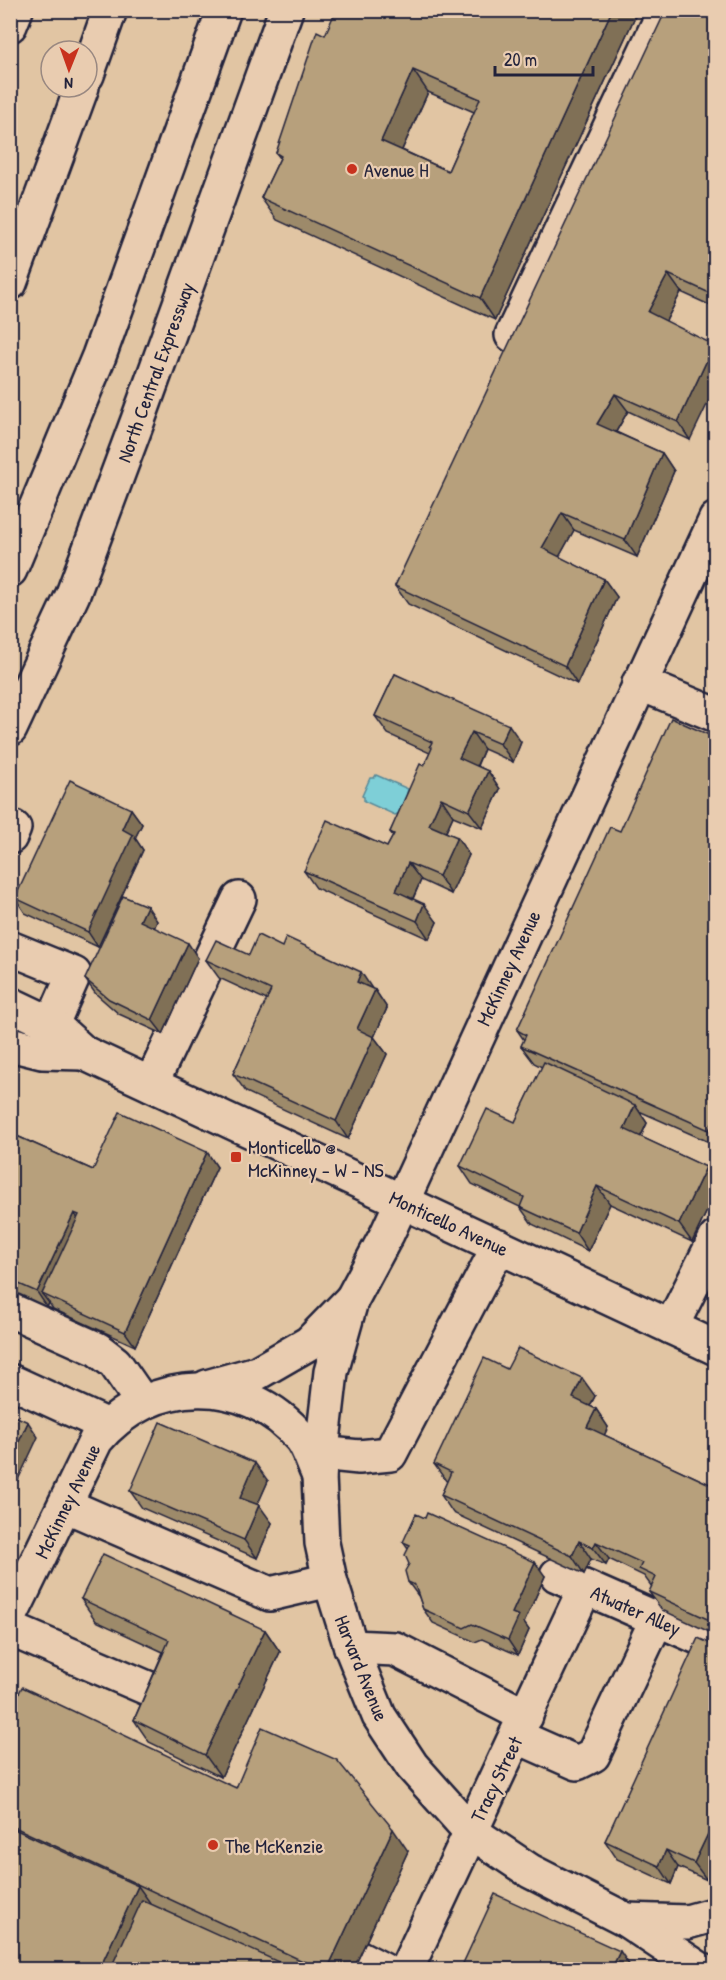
<svg xmlns="http://www.w3.org/2000/svg" width="726" height="1980" font-family="'Patrick Hand',sans-serif">
	<rect width="100%" height="100%" fill="#e1c5a3"/>
	<filter id="ink" filterUnits="userSpaceOnUse"><feTurbulence type="fractalNoise" baseFrequency=".0167" numOctaves="2"/><feDisplacementMap in="SourceGraphic" scale="12" xChannelSelector="R" yChannelSelector="G"/><feConvolveMatrix kernelMatrix="1 2 1 2 8 2 1 2 1" color-interpolation-filters="sRGB"/></filter>
	<g filter="url(#ink)">
		<!-- water -->
		<polygon fill="#7ecfd7" stroke="#598a99" stroke-width="1.5" points="376,775 408,789 407,793 409,796 400,813 395,815 364,801 364,797 362,796 370,778 374,778"/>
		<g fill="none" stroke-linecap="round" stroke-linejoin="round">
			<!-- minor casing -->
			<g stroke="#22223b" stroke-width="38">
				<g id="minor">
					<polyline points="512,335 665,10"/>
					<polyline points="639,683 716,715"/>
					<polyline points="10,826 14,828 10,837"/>
					<polyline points="10,948 74,974 52,1024"/>
					<polyline points="10,1004 52,1024 84,1053 716,1348"/>
					<polyline points="10,1044 42,1052 84,1053"/>
					<polyline points="151,1084 239,899"/>
					<polyline points="10,1310 97,1349 115,1363 142,1402"/>
					<polyline points="671,1327 716,1238"/>
					<polyline points="10,1381 108,1426"/>
					<polyline points="207,1387 257,1373 309,1343 350,1301"/>
					<polyline points="320,1453 359,1457 390,1454 499,1246"/>
					<polyline points="65,1505 270,1594 330,1580"/>
					<polyline points="557,1575 716,1645"/>
					<path d="M 10,1617 L 96,1440 C 151,1375 245,1372 301,1438 C 309,1448 313,1464 319,1476"/>
					<polyline points="10,1629 152,1690"/>
					<polyline points="351,1647 395,1649 526,1716"/>
					<polyline points="516,1736 577,1763 593,1755 657,1619"/>
					<polyline points="626,1920 687,1922 716,1914"/>
					<polyline points="358,1957 383,1970"/>
					<polyline points="406,1970 585,1588"/>
					<polyline points="701,1970 626,1920 530,1871 470,1831 412,1766 379,1716 351,1647 330,1580 322,1543 319,1476 331,1372 351,1301 387,1234 716,519"/>
				</g>
			</g>
			<!-- major casing -->
			<g stroke="#22223b" stroke-width="38">
				<polyline id="major" points="10,729 73,594 138,420 286,10"/>
			</g>
			<!-- highway casing -->
			<g stroke="#22223b" stroke-width="38">
				<g id="highway">
					<polyline points="10,25 16,10"/>
					<polyline points="87,75 110,10"/>
					<polyline points="10,283 82,87"/>
					<polyline points="10,570 99,356 224,10"/>
				</g>
			</g>
			<!-- minor -->
			<use href="#minor" stroke="#e9ccb0" stroke-width="33"/>
			<!-- major -->
			<use href="#major" stroke="#e9ccb0" stroke-width="33"/>
			<!-- highway -->
			<use href="#highway" stroke="#e9ccb0" stroke-width="33"/>
		</g>
		<!-- wall -->
		<g fill="#9d8a6a" stroke="#22223b" stroke-width="1.5" fill-rule="evenodd">
			<path d="M 638,10 L 495,320 L 277,220 L 261,198 L 280,158 L 276,153 L 325,35 ZM 428,92 L 474,112 L 448,171 L 402,150 Z"/>
			<polygon points="716,10 716,308 681,292 666,321 690,440 628,411 616,432 662,453 674,471 637,557 574,530 559,557 604,579 617,597 577,684 408,604 395,586"/>
			<polygon points="395,674 521,742 513,762 484,749 477,766 488,771 500,789 482,828 453,816 446,832 469,855 451,894 421,880 413,899 437,922 429,939 316,888 304,871 387,847 393,836 390,832 430,753 388,734 375,716"/>
			<polygon points="716,738 716,1145 639,1111 647,1123 641,1137 706,1167 716,1181 716,1192 692,1242 610,1204 588,1251 532,1224 520,1207 472,1184 460,1166 515,1122 542,1067 534,1063 521,1046 524,1040 517,1030 620,831"/>
			<polygon points="131,809 142,824 135,838 143,850 98,947 25,913 15,898"/>
			<polygon points="147,906 157,921 154,928 198,958 163,1034 119,1014 95,993 85,979"/>
			<polygon points="249,955 373,990 375,990 387,1008 374,1037 387,1054 348,1139 246,1092 233,1074 267,1000 219,978 206,960"/>
			<polygon points="10,1133 93,1170 207,1152 217,1167 135,1346 53,1309 49,1303 47,1307 10,1290"/>
			<polygon points="507,1369 595,1396 590,1406 596,1409 608,1427 604,1435 716,1487 716,1635 662,1610 649,1592 652,1587 644,1576 609,1559 606,1565 591,1559 584,1574 453,1513 441,1495 447,1482 434,1464"/>
			<polygon points="268,1481 257,1505 272,1523 257,1558 142,1508 130,1491"/>
			<polygon points="403,1542 545,1576 524,1623 529,1630 518,1655 482,1639 475,1642 433,1623 423,1609 419,1597 408,1582 409,1564 408,1549"/>
			<polygon points="81,1599 265,1630 280,1652 221,1777 149,1742 134,1720 163,1652 96,1621"/>
			<polygon points="716,1646 716,1862 707,1880 678,1867 671,1884 617,1859 605,1841"/>
			<polygon points="10,1711 236,1788 408,1851 353,1970 10,1970"/>
		</g>
		<!-- shaded-wall -->
		<g fill="#807056" stroke="#22223b" stroke-width="1.5">
			<polygon points="612,10 638,10 495,320 480,298"/>
			<polygon points="413,70 428,92 396,163 381,141"/>
			<polygon points="716,178 716,196 710,188"/>
			<polygon points="668,274 681,292 661,330 648,312"/>
			<polygon points="714,345 716,348 716,386 690,440 678,422"/>
			<polygon points="615,394 628,411 610,442 597,424"/>
			<polygon points="662,453 674,471 637,557 625,540"/>
			<polygon points="562,513 574,530 554,566 542,548"/>
			<polygon points="604,579 617,597 577,684 565,666"/>
			<polygon points="509,725 521,742 513,762 500,744"/>
			<polygon points="472,732 484,749 472,776 459,758"/>
			<polygon points="488,771 500,789 482,828 469,811"/>
			<polygon points="441,798 453,816 441,842 429,825"/>
			<polygon points="131,809 142,824 135,838 143,850 98,947 88,932 122,829"/>
			<polygon points="457,837 469,855 451,894 439,876"/>
			<polygon points="408,863 421,880 408,909 396,891"/>
			<polygon points="424,904 437,922 429,939 417,921"/>
			<polygon points="147,906 157,921 151,936 140,921"/>
			<polygon points="188,943 198,958 163,1034 152,1020"/>
			<polygon points="361,972 373,990 357,982"/>
			<polygon points="375,990 387,1008 370,1046 357,1029"/>
			<polygon points="374,1037 387,1054 348,1139 336,1121"/>
			<polygon points="635,1105 647,1123 636,1146 624,1129"/>
			<polygon points="716,1115 716,1140 709,1130"/>
			<polygon points="207,1152 217,1167 135,1346 125,1332"/>
			<polygon points="706,1167 716,1181 716,1192 692,1242 679,1224"/>
			<polygon points="597,1186 610,1204 588,1251 576,1233"/>
			<polygon points="74,1213 84,1227 42,1294 49,1303 47,1307 37,1292"/>
			<polygon points="582,1378 595,1396 585,1415 573,1398"/>
			<polygon points="596,1409 608,1427 600,1445 587,1427"/>
			<polygon points="28,1422 38,1437 10,1497 10,1461"/>
			<polygon points="255,1463 268,1481 253,1515 240,1498"/>
			<polygon points="259,1505 272,1523 257,1558 244,1540"/>
			<polygon points="579,1541 591,1559 584,1574 572,1556"/>
			<polygon points="596,1542 609,1559 606,1565 593,1548"/>
			<polygon points="535,1562 545,1576 524,1623 529,1630 518,1655 508,1640 512,1613"/>
			<polygon points="265,1630 280,1652 221,1777 205,1755"/>
			<polygon points="716,1817 716,1862 707,1880 694,1863"/>
			<polygon points="393,1829 408,1851 353,1970 327,1970"/>
			<polygon points="666,1850 678,1867 671,1884 659,1866"/>
			<polygon points="138,1886 151,1904 120,1970 99,1970"/>
			<polygon points="620,1951 632,1969 632,1970 611,1970"/>
		</g>
		<!-- building -->
		<g fill="#b7a07b" stroke="#22223b" stroke-width="1.5" fill-rule="evenodd">
			<path d="M 336,10 L 612,10 L 480,298 L 261,198 L 281,156 L 276,153 L 317,31 L 325,35 ZM 413,70 L 480,99 L 448,171 L 381,141 Z"/>
			<polygon points="666,10 716,10 716,178 710,188 716,191 716,296 668,274 648,312 714,345 678,422 615,394 597,424 662,453 625,540 562,513 542,548 604,579 565,666 395,586"/>
			<polygon points="395,674 509,725 500,744 472,732 459,758 488,771 469,811 441,798 429,825 457,837 439,876 408,863 396,891 424,904 417,921 304,871 327,820 387,847 394,834 390,832 420,764 424,766 432,748 430,746 432,742 375,716"/>
			<polygon points="671,718 716,738 716,1115 709,1130 521,1046 526,1035 517,1030 610,827 620,831"/>
			<polygon points="70,780 131,809 122,829 133,835 88,932 15,898"/>
			<polygon points="123,896 147,906 140,921 188,943 152,1020 109,999 85,979"/>
			<polygon points="258,935 282,947 286,937 361,972 357,982 375,990 357,1029 374,1037 336,1121 233,1074 271,990 206,960 216,940 249,955"/>
			<polygon points="544,1062 635,1105 624,1129 706,1167 679,1224 597,1186 576,1233 520,1207 524,1197 460,1166 487,1109 515,1122"/>
			<polygon points="120,1112 207,1152 125,1332 42,1294 79,1215 74,1213 37,1292 10,1280 10,1133 93,1170"/>
			<polygon points="518,1348 582,1378 573,1398 596,1409 587,1427 716,1487 716,1623 649,1592 656,1577 639,1569 642,1563 596,1542 593,1548 579,1541 572,1556 441,1495 451,1472 434,1464 484,1358 507,1369"/>
			<polygon points="10,1414 28,1422 10,1461"/>
			<polygon points="160,1422 255,1463 240,1498 259,1505 244,1540 130,1491"/>
			<polygon points="427,1513 535,1562 512,1613 519,1616 508,1640 472,1624 464,1628 423,1609 415,1585 408,1582 405,1571 409,1564 405,1555 410,1545 403,1542 416,1514 425,1518"/>
			<polygon points="103,1554 265,1630 205,1755 134,1720 169,1640 81,1599"/>
			<polygon points="698,1638 716,1646 716,1817 694,1863 666,1850 659,1866 605,1841"/>
			<polygon points="22,1687 236,1788 262,1727 337,1760 393,1829 327,1970 322,1970 10,1825 10,1711"/>
			<polygon points="10,1827 138,1886 99,1970 10,1970"/>
			<polygon points="495,1894 620,1951 611,1970 460,1970"/>
			<polygon points="142,1900 296,1970 110,1970"/>
		</g>
	</g>
	<!-- markers -->
	<g fill="#c8321e" stroke="#e9ccb0" stroke-width="2">
		<circle cx="352" cy="169" r="6"/>
		<rect x="230" y="1151" width="12" height="12" rx="3"/>
		<circle cx="213" cy="1845" r="6"/>
	</g>
	<g text-anchor="middle" dominant-baseline="central" stroke-width="4.5" stroke-linejoin="round" paint-order="stroke">
		<!-- poi labels -->
		<g font-size="20" fill="#22223b" stroke="#e9ccb0" text-anchor="start">
			<text x="364" y="169">Avenue H</text>
			<text x="248" y="1146">Monticello @<tspan x="248" dy="23">McKinney - W - NS</tspan></text>
			<text x="225" y="1845">The McKenzie</text>
		</g>
		<!-- street labels -->
		<g font-size="20" fill="#22223b" stroke="#e9ccb0">
			<text transform="translate(155 372) rotate(-70)">North Central Expressway</text>
			<text transform="translate(508 968) rotate(-65)">McKinney Avenue</text>
			<text transform="translate(449 1223) rotate(25)">Monticello Avenue</text>
			<text transform="translate(67 1501) rotate(-64)">McKinney Avenue</text>
			<text transform="translate(636 1610) rotate(24)">Atwater Alley</text>
			<text transform="translate(362 1668) rotate(68)">Harvard Avenue</text>
			<text transform="translate(496 1779) rotate(-64)">Tracy Street</text>
		</g>
	</g>
	<!-- margin -->
	<rect width="726" height="1980" fill="none" stroke="#e9ccb0" stroke-width="36"/>
	<rect x="18" y="18" width="690" height="1944" fill="none" stroke="#22223b" stroke-width="2" filter="url(#ink)"/>
	<!-- north arrow -->
	<g transform="translate(69 69) rotate(181)"><circle r="28" fill="#e9ccb0" stroke="#998881" stroke-width="1.5"/>
	<path d="M0-4.5L10 22L0 15L-10 22Z" fill="#c8321e"/>
	<text y="-9" font-size="16" font-weight="bold" text-anchor="middle" fill="#22223b">N</text>
	</g>
	<!-- scale -->
	<path d="M495 66v9h98v-9" fill="none" stroke="#22223b" stroke-width="3"/>
	<text x="504" y="66" font-size="18" fill="#22223b" stroke="#e9ccb0" stroke-width="4.5" paint-order="stroke">20 m</text>
</svg>
